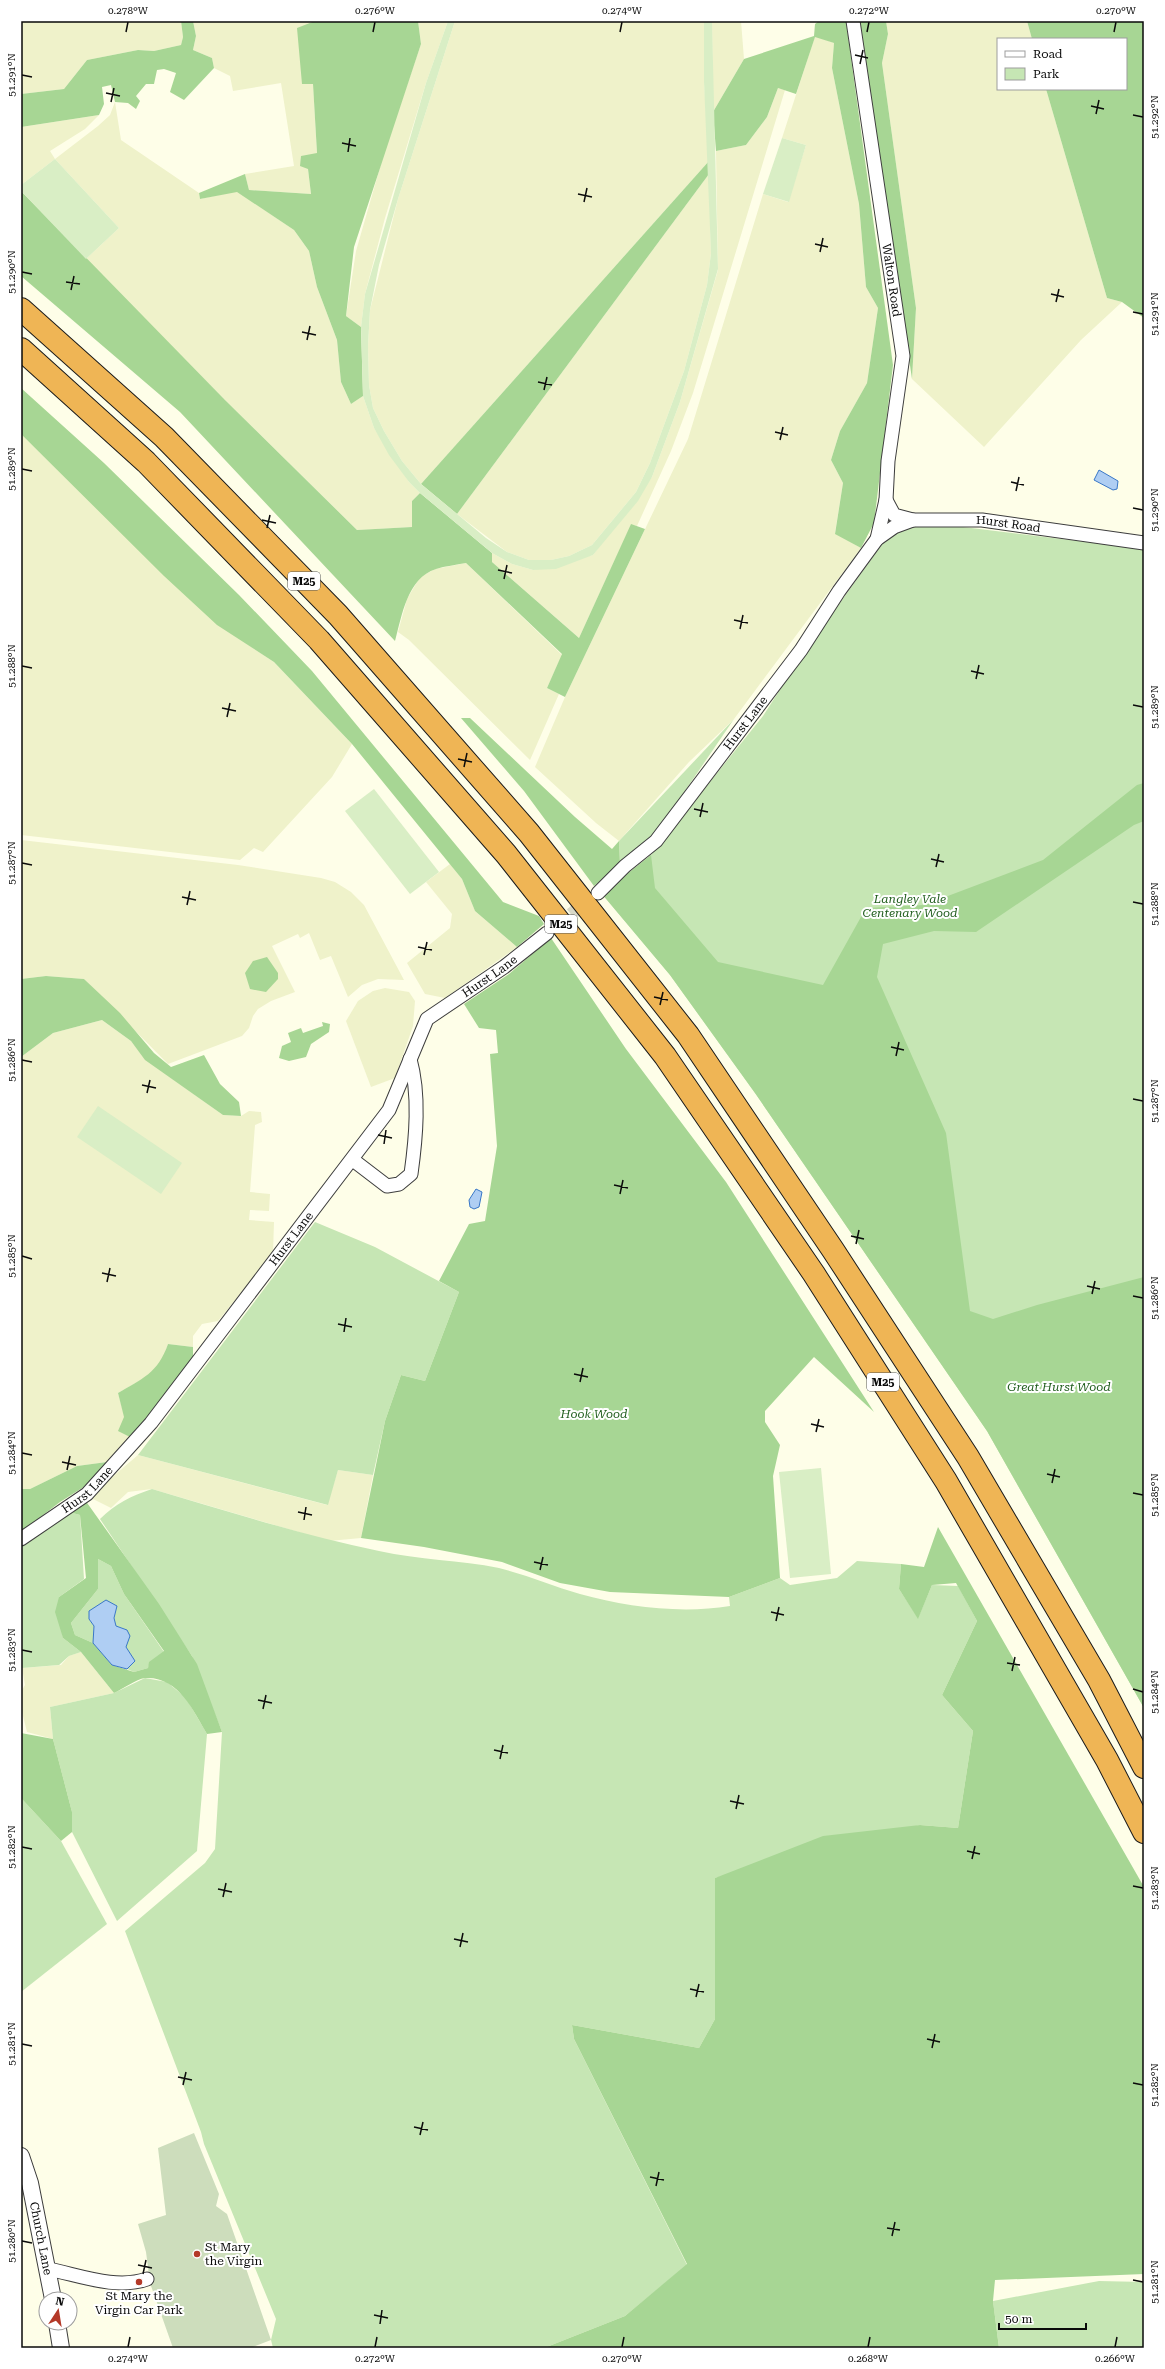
<svg xmlns="http://www.w3.org/2000/svg" width="1165" height="2369" font-family="'Roboto Serif',serif">
	<rect width="100%" height="100%" fill="#fefee8"/>
	<!-- farmland -->
	<g fill="#eff2ca">
		<polygon points="21,21 181,21 183,37 181,45 154,51 138,50 87,60 64,89 21,94"/>
		<polygon points="193,21 315,21 302,73 302,84 313,83 317,154 308,169 311,194 249,190 245,174 294,166 281,83 233,91 230,76 214,68 212,58 193,50 196,36"/>
		<polygon points="418,21 448,21 426,83 385,218 365,294 361,327 346,316 356,251 385,150 421,44"/>
		<polygon points="455,21 704,21 704,82 709,161 421,484 402,461 384,431 373,408 369,385 368,346 370,310 398,199"/>
		<polygon points="712,21 741,21 744,59 713,112"/>
		<polygon points="886,21 1027,21 1032,39 998,39 998,89 1046,89 1107,298 1122,302 1081,340 984,447 912,379 916,308 882,63 888,34"/>
		<polygon points="815,36 834,43 832,68 859,204 866,287 878,308 867,383 840,431 831,460 843,483 835,533 861,548 734,719 689,762 619,841 596,823 535,767 565,697 688,439 763,194 788,202 806,145 782,138"/>
		<polygon points="778,88 785,90 693,393 671,451 637,526 631,525 579,638 492,562 492,553 512,564 533,570 593,555 652,477 680,402 718,270 716,151 746,145 767,117"/>
		<polygon points="115,102 121,140 199,193 200,199 237,191 294,230 309,251 317,287 337,340 341,382 351,404 363,396 374,428 409,482 420,493 412,501 412,527 357,530 225,400 86,259 119,228 55,159 21,185 21,127 99,115 85,129 50,151 55,159 98,126 110,115"/>
		<polygon points="709,174 711,253 707,285 684,371 650,463 636,492 592,545 569,556 551,560 529,560 507,552 457,514"/>
		<polygon points="21,434 217,624 274,662 352,744 332,777 263,852 254,848 240,860 21,835"/>
		<polygon points="466,563 562,655 547,688 559,694 530,760 409,640 398,632 407,599 420,577 435,569"/>
		<polygon points="21,840 238,865 321,878 335,882 351,892 364,905 404,980 378,979 362,985 348,997 331,956 320,960 309,933 300,938 298,934 272,946 295,992 271,1001 258,1009 253,1016 249,1028 242,1036 168,1064 84,979 46,976 21,979"/>
		<polygon points="450,864 462,879 475,911 517,947 445,998 425,994 407,963 450,928 452,914 426,882"/>
		<polygon points="385,988 409,992 415,1001 413,1026 395,1078 371,1087 346,1021 358,1001 373,991"/>
		<polygon points="102,1020 131,1041 146,1060 223,1115 241,1116 249,1111 261,1112 262,1122 255,1125 250,1192 270,1194 269,1211 250,1210 249,1220 274,1222 273,1253 218,1321 202,1324 193,1336 193,1347 168,1344 163,1359 150,1375 118,1393 130,1437 107,1462 77,1466 30,1489 21,1489 21,1057 53,1033"/>
		<polygon points="138,1455 327,1505 338,1470 373,1475 361,1538 329,1541 152,1489 128,1492 111,1508 89,1497"/>
		<polygon points="81,1652 114,1693 50,1707 53,1739 27,1732 21,1708 21,1692 25,1685 22,1668 61,1665 69,1656"/>
	</g>
	<!-- green -->
	<g fill="#c6e6b4">
		<polygon points="947,525 1144,549 1144,1708 987,1431 755,1093 670,975 602,894 651,855 763,716 799,660 885,540 910,526"/>
		<polygon points="734,719 659,829 620,864 619,841"/>
		<polygon points="315,1222 375,1247 459,1292 425,1381 401,1375 385,1421 373,1475 338,1470 328,1505 138,1455"/>
		<path d="M 152,1489 C 227,1511 302,1535 379,1551 C 419,1560 460,1560 499,1568 C 527,1575 553,1586 580,1594 C 627,1607 681,1614 730,1606 L 729,1597 L 780,1578 L 790,1585 L 837,1578 L 857,1561 L 901,1564 L 899,1589 L 918,1618 L 932,1585 L 958,1586 L 977,1621 L 942,1695 L 973,1731 L 958,1828 L 920,1825 L 715,1878 L 715,2019 L 699,2048 L 572,2025 L 574,2039 L 687,2265 L 625,2316 L 544,2348 L 273,2348 L 271,2340 L 276,2319 L 204,2144 L 201,2132 L 125,1931 L 205,1863 L 215,1849 L 222,1732 L 192,1656 L 100,1519 C 115,1504 131,1496 152,1489 Z"/>
		<polygon points="65,1511 80,1515 84,1579 59,1597 63,1638 81,1652 69,1656 59,1665 22,1668 21,1544"/>
		<polygon points="98,1559 111,1566 124,1594 164,1652 150,1662 148,1668 134,1672 127,1669 135,1661 126,1647 127,1630 116,1626 114,1619 117,1606 89,1619 94,1626 93,1643 75,1635 71,1623 98,1589"/>
		<polygon points="145,1678 167,1682 186,1698 207,1734 197,1851 117,1921 72,1832 72,1812 53,1739 50,1707 114,1693"/>
		<polygon points="21,1798 61,1841 107,1924 21,1992"/>
		<polygon points="1099,2281 1144,2282 1144,2348 999,2348 993,2301"/>
	</g>
	<!-- forest -->
	<g fill="#a7d694" fill-rule="evenodd">
		<polygon points="181,21 193,21 196,36 193,50 212,58 214,68 184,100 170,92 176,73 164,69 157,70 154,84 146,84 136,96 140,101 136,109 128,103 115,102 111,85 102,87 104,104 99,115 21,127 21,94 64,89 87,60 138,50 154,51 181,45 183,37"/>
		<polygon points="315,21 418,21 421,44 354,247 346,316 361,327 363,396 351,404 341,382 337,340 317,287 309,251 294,230 237,192 200,199 199,193 245,174 249,190 311,194 308,169 300,166 301,156 317,153 313,84 302,84 297,28"/>
		<polygon points="819,21 846,21 893,365 874,523 861,548 835,534 843,483 831,460 840,431 867,383 878,308 866,287 859,204 832,68 834,43 815,37 796,94 778,88 767,117 746,145 716,151 713,112 744,59 814,36 815,24"/>
		<polygon points="860,21 886,21 888,34 882,63 916,308 912,379"/>
		<polygon points="1027,21 1144,21 1144,318 1122,302 1107,298 1046,89 1126,89 1126,39 1032,39"/>
		<polygon points="709,161 709,174 457,514 421,484"/>
		<path d="M 21,191 L 225,400 L 357,530 L 412,527 L 412,501 L 420,493 L 492,553 L 492,562 L 579,638 L 631,524 L 645,529 L 565,697 L 547,688 L 562,654 L 466,563 C 456,565 445,566 436,569 C 407,578 402,616 395,641 L 180,412 L 21,276 Z"/>
		<polygon points="21,388 104,463 239,595 312,671 503,902 539,916 544,924 517,947 475,911 462,879 352,744 274,662 217,625 164,576 21,434"/>
		<polygon points="461,718 470,718 575,817 612,849 619,841 620,864 594,886 524,791"/>
		<polygon points="1144,783 1144,821 1134,825 976,932 934,931 883,944 877,977 946,1133 970,1311 993,1319 1037,1305 1144,1277 1144,1708 987,1431 755,1093 670,975 602,894 651,855 655,888 718,962 823,985 866,908 924,905 1043,860 1137,785"/>
		<polygon points="551,938 626,1049 726,1182 874,1412 814,1357 765,1411 765,1422 780,1445 773,1476 780,1578 729,1597 610,1592 560,1583 502,1562 424,1547 361,1538 385,1421 401,1375 425,1381 459,1292 439,1281 469,1224 485,1221 497,1146 490,1054 498,1053 496,1030 479,1028 464,1004 509,974"/>
		<polygon points="267,957 278,973 278,979 266,992 250,989 245,973 253,961"/>
		<polygon points="46,976 84,979 120,1013 154,1053 171,1067 204,1055 220,1084 239,1102 241,1116 223,1115 145,1060 131,1041 102,1020 53,1033 21,1057 21,979"/>
		<polygon points="322,1022 330,1024 329,1032 311,1044 306,1057 289,1061 279,1058 282,1046 291,1042 288,1033 301,1028 303,1033 323,1026"/>
		<path d="M 168,1344 L 193,1347 L 193,1358 L 144,1423 L 130,1437 L 118,1431 L 124,1417 L 118,1393 C 142,1379 158,1373 168,1344 Z"/>
		<polygon points="107,1462 90,1483 60,1502 21,1532 21,1489 30,1489 77,1466"/>
		<path d="M 85,1500 L 159,1604 L 197,1664 L 222,1732 L 207,1734 C 193,1710 178,1676 145,1678 C 136,1679 123,1689 114,1693 L 81,1652 L 63,1638 L 55,1612 L 59,1597 L 86,1578 L 80,1515 L 65,1511 ZM 98,1559 L 111,1566 L 124,1594 L 164,1651 L 149,1662 L 148,1668 L 134,1672 L 112,1665 L 93,1643 L 75,1635 L 71,1623 L 98,1589 Z"/>
		<polygon points="938,1527 1144,1887 1144,2274 995,2280 993,2301 999,2348 544,2348 625,2316 687,2264 574,2039 572,2025 699,2048 715,2019 715,1878 823,1836 920,1825 958,1828 973,1731 942,1695 977,1621 956,1583 932,1585 918,1619 899,1589 901,1564 924,1567"/>
		<polygon points="21,1733 53,1739 72,1812 72,1832 61,1841 21,1798"/>
	</g>
	<!-- cemetery -->
	<polygon fill="#cdddbc" points="194,2133 219,2194 216,2206 227,2214 271,2340 250,2348 173,2348 150,2283 146,2252 138,2224 166,2215 158,2148"/>
	<!-- pitch -->
	<g fill="#d9eec5">
		<polygon points="448,21 455,21 398,199 379,265 370,310 368,346 369,385 373,408 384,431 402,461 421,484 486,538 507,552 529,560 551,560 569,556 592,545 636,492 650,463 684,371 707,285 711,253 704,82 704,21 712,21 718,269 680,402 652,477 638,501 593,555 556,569 533,570 512,564 492,553 420,493 409,482 389,455 374,428 363,396 361,327 365,294 426,83"/>
		<polygon points="782,138 806,145 789,202 763,194"/>
		<polygon points="55,159 119,228 86,259 21,191 21,185"/>
		<polygon points="374,789 439,872 410,894 345,811"/>
		<polygon points="98,1106 182,1163 161,1194 77,1137"/>
		<polygon points="821,1468 831,1574 790,1578 779,1472"/>
	</g>
	<!-- water -->
	<g fill="#afcef3" stroke="#3977c7">
		<polygon points="1099,470 1118,481 1117,489 1113,490 1094,480"/>
		<polygon points="476,1189 482,1192 479,1207 474,1209 470,1207 469,1200"/>
		<polygon points="106,1600 117,1606 114,1618 116,1626 127,1630 130,1636 126,1647 135,1661 127,1669 112,1665 93,1643 94,1626 89,1619 89,1611"/>
	</g>
	<g fill="none" stroke-linecap="round" stroke-linejoin="round">
		<!-- minor-tunnel -->
		<polyline stroke="#d9d9c7" stroke-width="13" stroke-dasharray="13 6" stroke-linecap="butt" points="556,926 589,900"/>
		<!-- minor casing -->
		<g stroke="#3d3d3d" stroke-width="15">
			<g id="minor">
				<path id="s1" d="M 853,21 L 903,356 L 888,461 L 886,500 L 877,539"/>
				<polyline points="886,500 894,515 913,520"/>
				<path id="s2" d="M 598,893 L 625,866 L 656,841 L 801,650 L 839,591 L 877,539 L 894,527 L 913,520 L 982,520 L 1144,543"/>
				<path d="M 353,1160 L 387,1186 L 399,1184 L 411,1174 C 416,1138 420,1095 410,1059"/>
				<path id="s3" d="M 21,1539 L 87,1494 L 151,1423 L 389,1110 L 427,1019 L 504,967 L 547,933"/>
				<path d="M 48,2269 C 79,2275 116,2290 147,2279"/>
			</g>
		</g>
		<!-- tertiary casing -->
		<g stroke="#3d3d3d" stroke-width="18">
			<g id="tertiary">
				<path id="s4" d="M 21,2156 L 30,2183 L 53,2299"/>
				<polyline points="57,2323 61,2348"/>
			</g>
		</g>
		<!-- motorway casing -->
		<g stroke="#1b1b1b" stroke-width="24">
			<g id="motorway">
				<polyline points="21,309 164,437 338,615 529,833 688,1035 833,1250 968,1457 1099,1680 1144,1767"/>
				<polyline points="21,349 146,462 319,640 506,854 665,1056 814,1274 946,1481 1107,1760 1144,1832"/>
			</g>
		</g>
		<!-- minor -->
		<use href="#minor" stroke="#fff" stroke-width="13"/>
		<!-- tertiary -->
		<use href="#tertiary" stroke="#fff" stroke-width="16"/>
		<!-- motorway -->
		<use href="#motorway" stroke="#efb555" stroke-width="22"/>
	</g>
	<!-- ticks -->
	<path fill="none" stroke="#0a0a0a" stroke-width="1.5" d="M 126,32 L 128,22M 373,32 L 375,22M 620,32 L 622,22M 867,32 L 869,22M 1114,32 L 1116,22M 855,55 L 868,58M 860,64 L 863,50M 22,75 L 32,77M 106,93 L 120,96M 111,102 L 114,88M 1091,106 L 1104,109M 1096,114 L 1099,100M 1133,115 L 1143,117M 342,143 L 356,146M 348,152 L 350,138M 578,194 L 592,197M 584,202 L 587,188M 815,244 L 828,247M 820,252 L 823,238M 22,272 L 32,274M 66,282 L 80,284M 71,290 L 74,276M 1051,294 L 1064,297M 1056,302 L 1059,289M 1133,312 L 1143,314M 302,332 L 316,335M 307,340 L 310,326M 538,382 L 552,385M 544,390 L 547,377M 775,432 L 788,435M 780,440 L 783,427M 22,469 L 32,471M 1011,482 L 1024,485M 1016,491 L 1019,477M 1133,508 L 1143,510M 262,520 L 276,523M 267,528 L 270,515M 498,570 L 512,573M 504,579 L 507,565M 734,620 L 748,623M 740,629 L 743,615M 22,666 L 32,668M 971,671 L 984,674M 976,679 L 979,665M 1133,705 L 1143,707M 222,708 L 236,711M 227,717 L 230,703M 458,759 L 472,762M 464,767 L 467,753M 694,809 L 708,812M 700,817 L 703,803M 931,859 L 944,862M 22,863 L 32,865M 936,867 L 939,854M 182,897 L 196,900M 1133,902 L 1143,904M 187,905 L 190,891M 418,947 L 432,950M 424,955 L 427,942M 654,997 L 668,1000M 660,1005 L 663,992M 891,1047 L 904,1050M 896,1056 L 899,1042M 22,1060 L 32,1062M 142,1085 L 156,1088M 147,1093 L 150,1080M 1133,1099 L 1143,1101M 378,1135 L 392,1138M 384,1144 L 386,1130M 614,1185 L 628,1188M 620,1194 L 623,1180M 851,1236 L 864,1239M 856,1244 L 859,1230M 22,1256 L 32,1259M 102,1273 L 116,1276M 107,1282 L 110,1268M 1087,1286 L 1100,1289M 1092,1294 L 1095,1281M 1133,1296 L 1143,1298M 338,1324 L 352,1327M 344,1332 L 346,1318M 574,1374 L 588,1377M 580,1382 L 583,1368M 811,1424 L 824,1427M 816,1432 L 819,1419M 22,1453 L 32,1455M 62,1462 L 76,1465M 67,1470 L 70,1456M 1047,1474 L 1060,1477M 1052,1483 L 1055,1469M 1133,1493 L 1143,1495M 298,1512 L 312,1515M 304,1520 L 306,1507M 534,1562 L 548,1565M 540,1570 L 543,1557M 771,1612 L 784,1615M 776,1621 L 779,1607M 22,1650 L 32,1652M 1007,1663 L 1020,1665M 1012,1671 L 1015,1657M 1133,1689 L 1143,1692M 258,1700 L 272,1703M 263,1709 L 266,1695M 494,1750 L 508,1753M 500,1759 L 503,1745M 730,1801 L 744,1804M 736,1809 L 739,1795M 22,1847 L 32,1849M 967,1851 L 980,1854M 972,1859 L 975,1846M 1133,1886 L 1143,1888M 218,1889 L 232,1892M 223,1897 L 226,1883M 454,1939 L 468,1942M 460,1947 L 463,1933M 690,1989 L 704,1992M 696,1997 L 699,1984M 927,2039 L 940,2042M 22,2044 L 32,2046M 932,2048 L 935,2034M 178,2077 L 192,2080M 1133,2083 L 1143,2085M 183,2085 L 186,2072M 414,2127 L 428,2130M 420,2135 L 423,2122M 650,2177 L 664,2180M 656,2186 L 659,2172M 887,2228 L 900,2230M 892,2236 L 895,2222M 22,2241 L 32,2243M 138,2265 L 152,2268M 143,2274 L 146,2260M 1133,2280 L 1143,2282M 374,2315 L 388,2318M 380,2324 L 382,2310M 128,2347 L 130,2337M 375,2347 L 377,2337M 622,2347 L 624,2337M 868,2347 L 870,2337M 1115,2347 L 1117,2337"/>
	<!-- markers -->
	<g fill="#b43928" stroke="#fff" stroke-width="1.5">
		<circle cx="197" cy="2254" r="4"/>
		<circle cx="139" cy="2282" r="4"/>
	</g>
	<g text-anchor="middle" dominant-baseline="central" stroke-width="4" stroke-linejoin="round" paint-order="stroke">
		<!-- shield labels -->
		<g fill="#fff" stroke="#545454" stroke-width="1">
			<rect x="288" y="572" width="32" height="18" rx="3"/>
			<rect x="545" y="915" width="32" height="18" rx="3"/>
			<rect x="867" y="1373" width="32" height="18" rx="3"/>
		</g>
		<g font-size="11" font-weight="bold" fill="#0a0a0a">
			<text x="304" y="581">M25</text>
			<text x="561" y="924">M25</text>
			<text x="883" y="1382">M25</text>
		</g>
		<!-- street labels -->
		<g font-size="12" fill="#0a0a0a" stroke="#fff">
			<text stroke="none"><textPath href="#s1" startOffset="262">Walton Road</textPath></text>
			<text stroke="none"><textPath href="#s2" startOffset="589">Hurst Road</textPath></text>
			<text stroke="none"><textPath href="#s2" startOffset="226">Hurst Lane</textPath></text>
			<text stroke="none"><textPath href="#s3" startOffset="743">Hurst Lane</textPath></text>
			<text stroke="none"><textPath href="#s3" startOffset="407">Hurst Lane</textPath></text>
			<text stroke="none"><textPath href="#s3" startOffset="83">Hurst Lane</textPath></text>
			<text stroke="none"><textPath href="#s4" startOffset="85">Church Lane</textPath></text>
		</g>
		<!-- park labels -->
		<g font-size="12" font-style="italic" fill="#215e1e" stroke="#fff">
			<text x="910" y="899">Langley Vale<tspan x="910" dy="14">Centenary Wood</tspan></text>
			<text x="1059" y="1387">Great Hurst Wood</text>
			<text x="594" y="1414">Hook Wood</text>
		</g>
		<!-- poi labels -->
		<g font-size="12" fill="#0a0a0a" stroke="#fff" text-anchor="start">
			<text x="205" y="2247">St Mary<tspan x="205" dy="14">the Virgin</tspan></text>
			<text x="139" y="2296" text-anchor="middle">St Mary the<tspan x="139" dy="14">Virgin Car Park</tspan></text>
		</g>
	</g>
	<!-- border -->
	<rect width="1165" height="2369" fill="none" stroke="#ffffff" stroke-width="44"/>
	<!-- legend -->
	<rect x="997" y="38" width="130" height="52" fill="#ffffff" stroke="#9d9d9d"/>
	<rect x="1005" y="51" width="20" height="6" fill="#ffffff" stroke="#9d9d9d"/>
	<text x="1033" y="58" font-size="12" fill="#0a0a0a">Road</text>
	<rect x="1005" y="68" width="20" height="12" fill="#c6e6b4" stroke="#9d9d9d"/>
	<text x="1033" y="78" font-size="12" fill="#0a0a0a">Park</text>
	<!-- north arrow -->
	<g transform="translate(58 2311) rotate(12)"><circle r="19" fill="#ffffff" stroke="#9d9d9d"/>
	<path d="M0-3L7 15L0 10L-7 15Z" fill="#b43928"/>
	<text y="-6" font-size="11" font-weight="bold" text-anchor="middle" fill="#0a0a0a">N</text>
	</g>
	<!-- scale -->
	<path d="M999 2323v6h87v-6" fill="none" stroke="#0a0a0a" stroke-width="2"/>
	<text x="1005" y="2323" font-size="12" fill="#0a0a0a" stroke="#ffffff" stroke-width="3" paint-order="stroke">50 m</text>
	<rect x="22" y="22" width="1121" height="2325" fill="none" stroke="#0a0a0a" stroke-width="1.5"/>
	<g font-size="10" text-anchor="middle" fill="#0a0a0a">
		<text x="128" y="14">0.278°W</text>
		<text x="375" y="14">0.276°W</text>
		<text x="622" y="14">0.274°W</text>
		<text x="869" y="14">0.272°W</text>
		<text x="1116" y="14">0.270°W</text>
		<text transform="translate(11 75) rotate(-90)" y="4">51.291°N</text>
		<text transform="translate(1154 117) rotate(-90)" y="4">51.292°N</text>
		<text transform="translate(11 272) rotate(-90)" y="4">51.290°N</text>
		<text transform="translate(1154 314) rotate(-90)" y="4">51.291°N</text>
		<text transform="translate(11 469) rotate(-90)" y="4">51.289°N</text>
		<text transform="translate(1154 510) rotate(-90)" y="4">51.290°N</text>
		<text transform="translate(11 666) rotate(-90)" y="4">51.288°N</text>
		<text transform="translate(1154 707) rotate(-90)" y="4">51.289°N</text>
		<text transform="translate(11 863) rotate(-90)" y="4">51.287°N</text>
		<text transform="translate(1154 904) rotate(-90)" y="4">51.288°N</text>
		<text transform="translate(11 1060) rotate(-90)" y="4">51.286°N</text>
		<text transform="translate(1154 1101) rotate(-90)" y="4">51.287°N</text>
		<text transform="translate(11 1256) rotate(-90)" y="4">51.285°N</text>
		<text transform="translate(1154 1298) rotate(-90)" y="4">51.286°N</text>
		<text transform="translate(11 1453) rotate(-90)" y="4">51.284°N</text>
		<text transform="translate(1154 1495) rotate(-90)" y="4">51.285°N</text>
		<text transform="translate(11 1650) rotate(-90)" y="4">51.283°N</text>
		<text transform="translate(1154 1692) rotate(-90)" y="4">51.284°N</text>
		<text transform="translate(11 1847) rotate(-90)" y="4">51.282°N</text>
		<text transform="translate(1154 1888) rotate(-90)" y="4">51.283°N</text>
		<text transform="translate(11 2044) rotate(-90)" y="4">51.281°N</text>
		<text transform="translate(1154 2085) rotate(-90)" y="4">51.282°N</text>
		<text transform="translate(11 2241) rotate(-90)" y="4">51.280°N</text>
		<text transform="translate(1154 2282) rotate(-90)" y="4">51.281°N</text>
		<text x="128" y="2362">0.274°W</text>
		<text x="375" y="2362">0.272°W</text>
		<text x="622" y="2362">0.270°W</text>
		<text x="868" y="2362">0.268°W</text>
		<text x="1115" y="2362">0.266°W</text>
	</g>
</svg>
